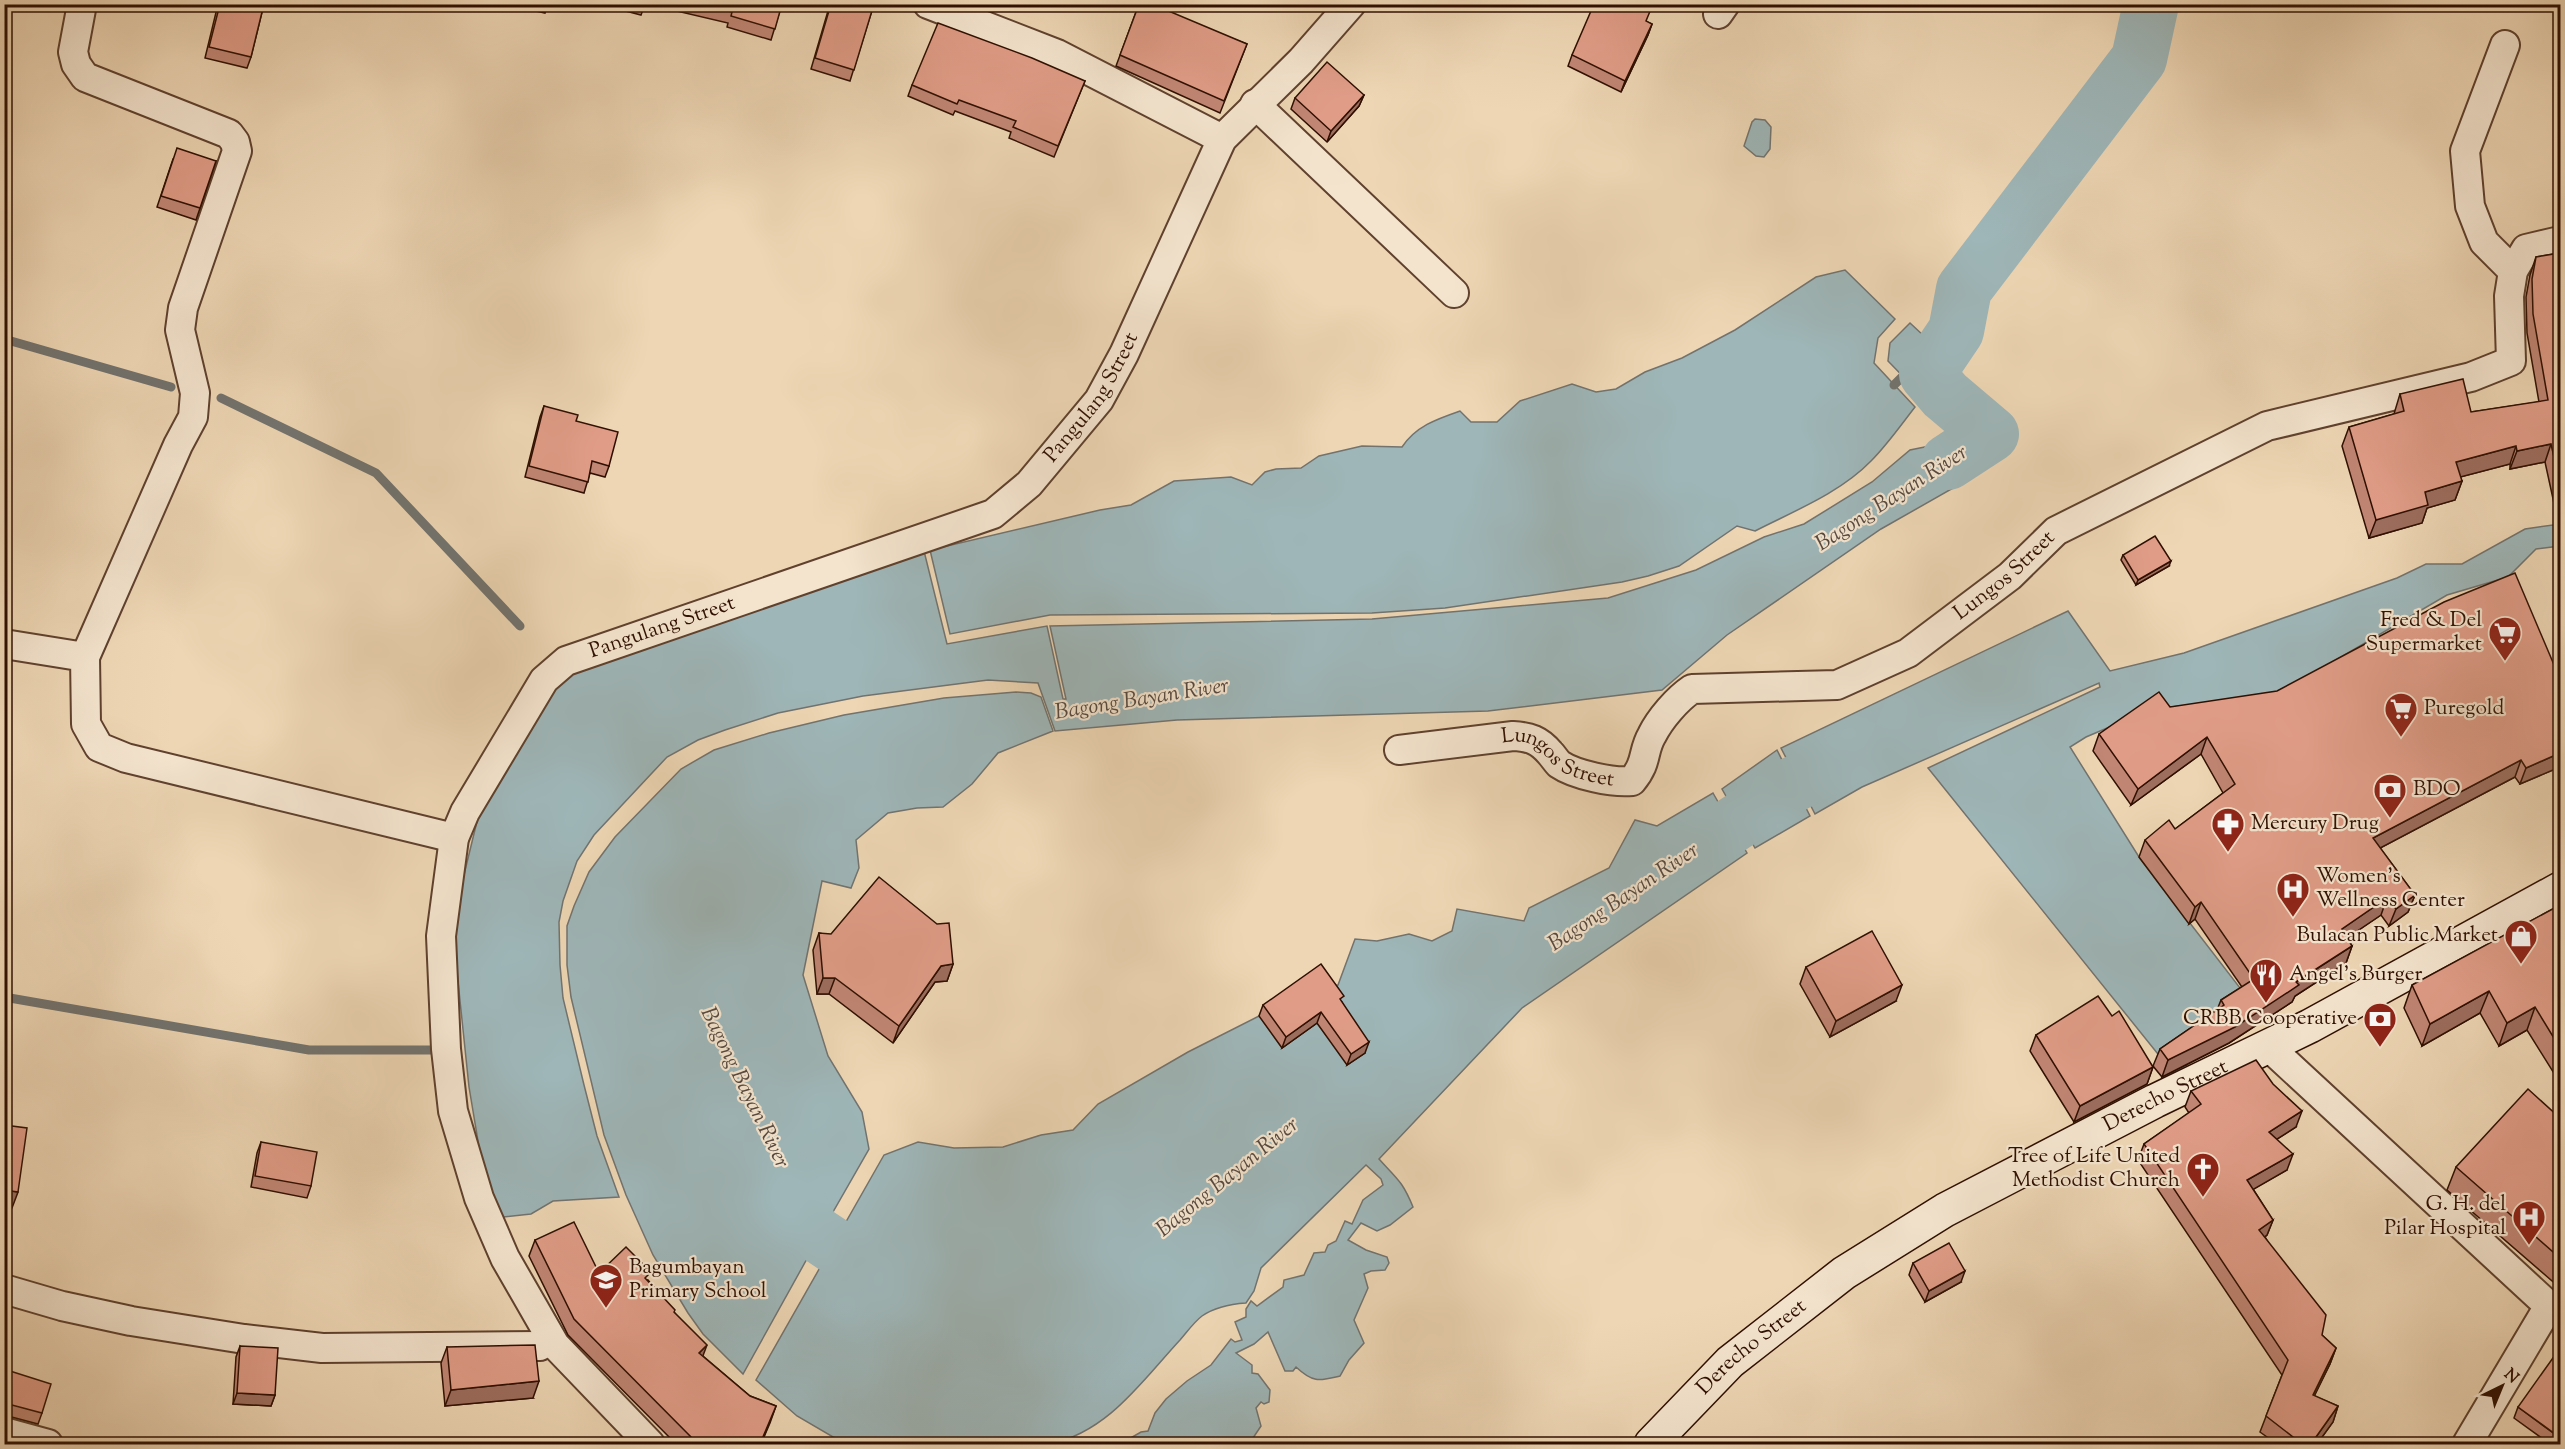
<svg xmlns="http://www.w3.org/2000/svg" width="2565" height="1449" font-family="'Sorts Mill Goudy',serif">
	<rect width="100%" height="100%" fill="#eed6b4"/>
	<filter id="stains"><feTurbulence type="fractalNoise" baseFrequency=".00333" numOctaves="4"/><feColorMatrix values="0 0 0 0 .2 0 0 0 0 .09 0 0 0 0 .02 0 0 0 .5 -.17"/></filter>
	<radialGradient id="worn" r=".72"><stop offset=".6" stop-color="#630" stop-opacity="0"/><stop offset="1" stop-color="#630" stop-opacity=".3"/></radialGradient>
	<!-- water -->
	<g fill="#9eb6b8" stroke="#72736f" stroke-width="1.5">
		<polygon points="1755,119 1765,120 1771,127 1770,149 1764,157 1756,156 1744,146 1752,122"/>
		<path d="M 1845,270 L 1895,319 L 1878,338 L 1874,363 L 1915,407 C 1901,425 1887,445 1871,461 C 1840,493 1794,511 1755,531 L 1737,526 L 1679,566 L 1648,576 L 1622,582 L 1445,608 L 1372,613 L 1050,615 L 950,634 L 930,550 L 1100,510 L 1131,505 L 1174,481 L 1231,477 L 1252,485 L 1265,472 L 1276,469 L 1301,468 L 1319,456 L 1362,446 L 1402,447 C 1416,426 1437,419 1460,411 L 1471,422 L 1497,422 L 1520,401 L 1572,384 L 1596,392 L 1616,389 L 1645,372 L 1682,358 L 1735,330 L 1816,277 Z"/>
		<polygon points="1910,323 1955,365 1945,395 1924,398 1888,361 1890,343"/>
		<polygon points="1992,407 2000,418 2003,430 1987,447 1965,461 1955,487 1881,529 1727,635 1662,690 1488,711 1177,720 1055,731 1038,683 988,680 863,696 778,713 725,730 698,740 667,757 594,835 577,861 563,901 559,922 560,965 563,998 584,1085 597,1136 619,1197 553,1201 531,1214 495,1218 484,1177 469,1087 452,924 480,809 560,669 924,551 947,644 1047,626 1063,699 1066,699 1050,626 1372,619 1608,598 1696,570 1764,537 1804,524 1872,482 1910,450 1974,437 1971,416"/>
		<polygon points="2560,524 2560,546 2536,549 2508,577 2447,595 2286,689 2265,708 2152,709 2086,737 2070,747 2139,857 2247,997 2175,1052 2190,1070 2178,1079 1928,768 2100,687 2099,683 1862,787 1815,814 1781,748 2068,611 2110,671 2184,653 2397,578 2426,564 2462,564 2525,529"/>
		<polygon points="1016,692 1031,693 1041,697 1053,731 998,753 972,784 943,807 917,808 888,813 856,840 859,868 851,888 822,881 803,975 828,1056 862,1112 869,1149 821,1233 825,1240 818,1239 743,1374 703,1334 688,1313 653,1255 626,1195 604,1135 571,997 567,965 567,926 574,906 589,872 615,837 681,769 714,750 769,733 844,715 944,698"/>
		<polygon points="1777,750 1810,816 1755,848 1722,789"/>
		<path d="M 1713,793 L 1747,853 L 1522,1008 L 1379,1159 C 1396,1178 1402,1180 1413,1207 L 1390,1225 L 1377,1231 L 1361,1223 L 1348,1240 L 1366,1250 L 1387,1257 L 1389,1263 L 1385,1270 L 1371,1271 L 1364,1274 L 1368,1288 L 1354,1320 L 1364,1343 L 1349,1360 L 1340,1376 C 1319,1381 1313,1383 1296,1367 L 1293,1371 L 1285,1371 L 1268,1332 L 1254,1344 L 1236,1353 L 1252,1365 L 1252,1373 L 1258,1374 L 1270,1390 L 1269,1402 L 1264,1404 L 1261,1402 L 1256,1408 L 1261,1426 L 1249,1444 L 1120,1444 L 1141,1432 L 1148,1431 L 1155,1413 L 1166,1399 L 1187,1381 L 1211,1365 L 1231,1339 L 1235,1342 L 1242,1340 L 1235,1322 L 1246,1317 L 1246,1309 L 1251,1301 L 1257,1306 L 1283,1287 L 1284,1280 L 1304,1275 L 1314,1253 L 1325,1252 L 1328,1245 L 1336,1241 L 1345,1221 L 1352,1224 L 1363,1200 L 1383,1185 L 1381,1179 L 1366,1165 L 1261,1268 L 1254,1291 L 1246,1303 C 1231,1304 1215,1307 1202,1316 C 1194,1322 1187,1332 1180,1340 C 1142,1381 1108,1432 1050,1444 L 845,1444 L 797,1416 L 756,1380 L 884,1155 L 918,1142 L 954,1148 L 1003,1147 L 1041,1135 L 1073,1130 L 1098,1104 L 1188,1052 L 1259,1016 L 1282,1048 L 1317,1023 L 1326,1035 L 1326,987 L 1338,985 L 1355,939 L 1377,941 L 1409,934 L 1432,941 L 1452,931 L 1457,909 L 1524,921 L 1529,908 L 1609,868 L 1635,820 L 1657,826 Z"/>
	</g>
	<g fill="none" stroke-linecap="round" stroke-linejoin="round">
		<!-- stream -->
		<g stroke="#72736f" stroke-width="9">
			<polyline points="4,339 171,387"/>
			<polyline points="1894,385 1903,376 1915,375"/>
			<polyline points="221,398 376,473 520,626"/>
			<polyline points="4,997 309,1050 441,1050"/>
		</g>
		<!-- river -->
		<g stroke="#9eb6b8" stroke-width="56">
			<polyline points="1948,462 1991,434 1945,395 1927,374 1956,331 1964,289 2139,59 2151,4"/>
			<polyline points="1668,868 1794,784 1867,749"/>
			<polyline points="786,1177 812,1231 833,1245 901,1278"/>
		</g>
		<!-- street casing -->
		<g stroke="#5f412e" stroke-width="32">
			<g id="street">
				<polyline points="82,4 73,52 76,64 85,77 229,134 235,142 237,151 183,308 180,330 195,393 193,417 178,445 85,657"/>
				<polyline points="928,4 1057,54 1222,139"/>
				<polyline points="1718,14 1725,4"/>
				<polyline points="2505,45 2465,151 2470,206 2484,242 2513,271"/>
				<polyline points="1255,104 1454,293"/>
				<polyline points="4,644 85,657 86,724 99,747 126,758 454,838"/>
				<path id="s1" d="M 1399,750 L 1513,736 C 1530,737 1539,740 1550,753 C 1553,756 1556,761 1559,764 C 1575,775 1613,783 1632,781 C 1648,762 1642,752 1652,735 C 1660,719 1677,699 1692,689 L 1837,685 L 1908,653 L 2010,576 L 2056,531 L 2267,426 L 2471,377 L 2511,361 L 2509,296 L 2513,271 L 2526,249 L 2560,241"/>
				<polyline points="2269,1047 2549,1306 2467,1444"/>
				<polyline points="4,1289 62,1306 131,1321 244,1339 322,1348 540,1346"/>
				<polyline points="4,1432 48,1444"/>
				<path id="s2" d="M 650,1444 L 555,1345 L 505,1258 L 479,1198 L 453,1111 L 446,1049 L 441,936 L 454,838 L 465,812 L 544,680 L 566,661 L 993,514 L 1029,484 L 1099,400 L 1124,354 L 1222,139 L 1301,61 L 1351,4"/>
			</g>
		</g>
		<!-- secondary casing -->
		<g stroke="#2f0f01" stroke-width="36">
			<g id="secondary">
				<path id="s3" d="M 1651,1444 L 1730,1362 L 1844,1273 L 1945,1210 L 2155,1101 L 2310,1026 L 2560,889"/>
			</g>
		</g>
		<!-- street -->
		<use href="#street" stroke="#f4e4ce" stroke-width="28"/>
		<!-- secondary -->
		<use href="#secondary" stroke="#f4e4ce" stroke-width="33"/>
	</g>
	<!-- wall -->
	<g fill="#c18674" stroke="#2f0f01" stroke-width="1.5">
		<polygon points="218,4 264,4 251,57 247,68 205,58"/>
		<polygon points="506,4 548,4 545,13"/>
		<polygon points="563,4 594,4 592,11"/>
		<polygon points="599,4 645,4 641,15"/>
		<polygon points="647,4 782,4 771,40 727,27 728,23"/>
		<polygon points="830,4 874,4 850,81 811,69"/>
		<polygon points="1139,4 1247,44 1220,113 1116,66"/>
		<polygon points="1647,22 1652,24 1648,35 1621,92 1568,66 1572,55"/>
		<polygon points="1085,81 1054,157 1009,138 1011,132 955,111 953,115 908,96 912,85"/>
		<polygon points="1364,95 1359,106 1327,142 1291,109 1295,98"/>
		<polygon points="173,159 216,161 196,220 157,207"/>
		<polygon points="2560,253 2560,508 2555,508 2545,462 2510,469 2510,464 2460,477 2462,481 2455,500 2427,508 2422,523 2369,538 2342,446 2349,427 2394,414 2400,394 2471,412 2539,402 2527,333 2526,297 2530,275 2536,257"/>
		<polygon points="544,406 576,421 609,466 605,477 590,473 584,493 525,477 540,417"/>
		<polygon points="2123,555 2169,566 2136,585 2121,560"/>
		<polygon points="2560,679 2560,767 2520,784 2515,777 2380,848 2415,895 2408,912 2389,926 2381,915 2347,938 2352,946 2346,963 2295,996 2292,1002 2229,1043 2162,1077 2153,1066 2160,1049 2217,1010 2221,1000 2242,987 2195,919 2189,924 2139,857 2145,840 2175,829 2223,793 2201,754 2131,805 2093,751 2099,734 2170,707"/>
		<polygon points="2560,905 2560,1083 2527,1030 2499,1046 2480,1013 2422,1046 2404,1008 2412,985"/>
		<polygon points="819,933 953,964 947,981 935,982 893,1043 829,994 817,994 813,950"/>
		<polygon points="1806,967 1896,1001 1830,1037 1800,984"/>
		<polygon points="1342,1002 1365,1053 1347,1065 1317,1023 1282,1048 1259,1016 1263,1005"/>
		<polygon points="2112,1016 2153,1067 2147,1084 2074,1122 2030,1051 2036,1035"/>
		<polygon points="2191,1091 2296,1127 2277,1139 2287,1170 2253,1189 2273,1220 2267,1235 2265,1237 2322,1335 2336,1348 2330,1364 2314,1396 2338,1406 2333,1422 2317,1444 2277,1444 2260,1432 2282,1375 2138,1160 2144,1144 2189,1113 2185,1107"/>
		<polygon points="2560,1118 2560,1293 2558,1291 2559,1287 2447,1190 2456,1167"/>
		<polygon points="261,1142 311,1186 307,1198 251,1187 257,1153"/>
		<polygon points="535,1240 599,1273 648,1280 674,1312 703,1356 750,1396 776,1406 761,1444 676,1444 568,1335 529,1256"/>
		<polygon points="1913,1263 1961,1282 1925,1302 1909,1275"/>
		<polygon points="240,1346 275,1395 271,1406 233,1404 236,1357"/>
		<polygon points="447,1347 533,1398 445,1406 441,1363"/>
		<polygon points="10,1371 42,1413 38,1424 8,1416 4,1417 4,1386"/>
		<polygon points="2518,1407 2560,1438 2556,1444 2550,1444 2514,1418"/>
	</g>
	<!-- shaded-wall -->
	<g fill="#9d6d5e" stroke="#2f0f01" stroke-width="1.5">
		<polygon points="1652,24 1648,35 1621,92 1625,81"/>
		<polygon points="1364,95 1359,106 1327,142 1331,131"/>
		<polygon points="2551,444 2545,462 2510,469 2517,451"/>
		<polygon points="2516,446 2510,464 2449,480 2456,462"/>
		<polygon points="2462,481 2455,500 2427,508 2422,523 2369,538 2376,520 2425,492"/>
		<polygon points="2560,494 2560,508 2555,508"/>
		<polygon points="2171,561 2169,566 2136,585 2138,580"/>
		<polygon points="2207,737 2201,754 2131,805 2138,789"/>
		<polygon points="2560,753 2560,767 2520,784 2526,768"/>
		<polygon points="2521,760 2515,777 2367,855 2373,838"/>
		<polygon points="2415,895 2408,912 2389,926 2396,909"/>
		<polygon points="2387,898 2381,915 2335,946 2342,929"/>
		<polygon points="2201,902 2195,919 2189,924 2195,907"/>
		<polygon points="2352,946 2346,963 2295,996 2292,1002 2229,1043 2162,1077 2168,1060 2296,982"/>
		<polygon points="953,964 947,981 935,982 893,1043 899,1026 941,966"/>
		<polygon points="823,978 835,978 829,994 817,994"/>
		<polygon points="1902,985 1896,1001 1830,1037 1836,1021"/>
		<polygon points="2489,991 2480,1013 2422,1046 2430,1024"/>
		<polygon points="2535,1007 2527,1030 2499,1046 2507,1023"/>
		<polygon points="1321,1012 1317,1023 1282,1048 1286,1037"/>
		<polygon points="1369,1042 1365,1053 1347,1065 1351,1054"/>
		<polygon points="2153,1067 2147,1084 2074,1122 2080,1106"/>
		<polygon points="2302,1111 2296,1127 2263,1148 2269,1132"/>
		<polygon points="2293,1154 2287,1170 2242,1196 2247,1180"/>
		<polygon points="4,1190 18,1192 12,1208 4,1207"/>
		<polygon points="2273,1220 2267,1235 2253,1245 2259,1230"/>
		<polygon points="1965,1271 1961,1282 1925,1302 1929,1291"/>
		<polygon points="707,1345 701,1361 699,1353"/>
		<polygon points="2336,1348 2330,1364 2307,1411 2313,1395"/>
		<polygon points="539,1381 533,1398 445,1406 451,1390"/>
		<polygon points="237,1393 275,1395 271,1406 233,1404"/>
		<polygon points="12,1405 8,1416 4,1417 4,1407"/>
		<polygon points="776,1406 770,1423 761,1444 760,1444"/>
		<polygon points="2338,1406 2333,1422 2317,1444 2311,1444"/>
		<polygon points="2560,1432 2560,1438 2555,1444 2558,1436"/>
	</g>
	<!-- building -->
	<g fill="#e09c87" stroke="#2f0f01" stroke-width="1.5">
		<polygon points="220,4 264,4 251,57 209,47"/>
		<polygon points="700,4 782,4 775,29 731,16 732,12"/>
		<polygon points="831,4 874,4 854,70 815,58"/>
		<polygon points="1139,4 1152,4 1247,44 1224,101 1120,55"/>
		<polygon points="1594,4 1653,4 1646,21 1652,24 1625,81 1572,55"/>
		<polygon points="938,23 1032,58 1085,81 1058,146 1013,127 1016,121 959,100 957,104 912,85"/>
		<polygon points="1327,62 1364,95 1331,131 1295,98"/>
		<polygon points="177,148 216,161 200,208 161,196"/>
		<polygon points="2560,253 2560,484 2551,444 2517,451 2516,446 2456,462 2462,481 2425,492 2428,505 2376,520 2349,427 2404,411 2400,394 2463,379 2471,412 2548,400 2533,314 2532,279 2536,257"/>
		<polygon points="544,406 578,415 576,421 618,432 609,466 592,461 588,482 529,466"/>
		<polygon points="2155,536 2171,561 2138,580 2123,555"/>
		<polygon points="2515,573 2560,679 2560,753 2526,768 2521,760 2373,838 2415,895 2396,909 2387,898 2342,929 2352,946 2296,982 2299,985 2235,1027 2168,1060 2160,1049 2224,1005 2221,1000 2254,979 2201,902 2195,907 2145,840 2169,820 2175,829 2235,784 2207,737 2138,789 2099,734 2159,692 2170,707 2277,691 2444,602"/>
		<polygon points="879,877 937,924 949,923 953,964 941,966 899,1026 835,978 823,978 819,933 831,934"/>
		<polygon points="2560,905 2560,1048 2535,1007 2507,1023 2489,991 2430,1024 2412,985"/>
		<polygon points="1872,931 1902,985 1836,1021 1806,967"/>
		<polygon points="1321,964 1344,996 1340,999 1369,1042 1351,1054 1321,1012 1286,1037 1263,1005"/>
		<polygon points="2098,996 2112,1016 2119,1011 2153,1067 2080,1106 2036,1035"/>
		<polygon points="2256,1060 2273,1084 2302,1111 2269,1132 2293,1154 2247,1180 2273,1220 2259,1230 2326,1315 2322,1335 2336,1348 2313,1395 2338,1406 2311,1444 2302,1444 2266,1416 2288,1360 2144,1144 2201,1104 2191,1091"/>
		<polygon points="2528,1089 2560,1118 2560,1258 2456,1167"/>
		<polygon points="4,1125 27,1128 18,1192 4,1190"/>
		<polygon points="261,1142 317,1152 311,1186 255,1176"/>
		<polygon points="574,1222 599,1273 626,1247 651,1272 645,1278 675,1310 674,1312 707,1345 699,1353 750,1396 776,1406 760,1444 698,1444 574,1319 535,1240"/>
		<polygon points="1949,1243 1965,1271 1929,1291 1913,1263"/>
		<polygon points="535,1345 539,1381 451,1390 447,1347"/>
		<polygon points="240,1346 278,1348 275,1395 237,1393"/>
		<polygon points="2560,1348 2560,1432 2558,1436 2518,1407"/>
		<polygon points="10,1371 51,1384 42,1413 12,1405 4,1407 4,1388"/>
	</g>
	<!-- icons -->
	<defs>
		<g id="supermarket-pin" transform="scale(1.725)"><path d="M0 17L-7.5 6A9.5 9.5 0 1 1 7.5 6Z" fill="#8f2418" stroke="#f4e4ce"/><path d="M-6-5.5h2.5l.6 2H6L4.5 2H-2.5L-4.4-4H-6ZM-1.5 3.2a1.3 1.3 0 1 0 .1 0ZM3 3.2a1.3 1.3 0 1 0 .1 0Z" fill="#fff"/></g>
		<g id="bank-pin" transform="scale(1.725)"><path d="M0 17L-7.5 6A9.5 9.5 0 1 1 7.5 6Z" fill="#8f2418" stroke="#f4e4ce"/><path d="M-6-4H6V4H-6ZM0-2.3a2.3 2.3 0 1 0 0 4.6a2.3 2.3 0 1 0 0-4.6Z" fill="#fff"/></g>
		<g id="pharmacy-pin" transform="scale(1.725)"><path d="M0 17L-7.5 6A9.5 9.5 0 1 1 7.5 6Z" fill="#8f2418" stroke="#f4e4ce"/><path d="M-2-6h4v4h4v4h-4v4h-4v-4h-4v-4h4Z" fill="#fff"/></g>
		<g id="hospital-pin" transform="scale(1.725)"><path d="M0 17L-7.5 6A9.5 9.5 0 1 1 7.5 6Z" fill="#8f2418" stroke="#f4e4ce"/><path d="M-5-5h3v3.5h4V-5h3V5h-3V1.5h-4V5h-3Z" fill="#fff"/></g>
		<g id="shop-pin" transform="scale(1.725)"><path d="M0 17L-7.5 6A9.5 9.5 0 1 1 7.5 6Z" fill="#8f2418" stroke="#f4e4ce"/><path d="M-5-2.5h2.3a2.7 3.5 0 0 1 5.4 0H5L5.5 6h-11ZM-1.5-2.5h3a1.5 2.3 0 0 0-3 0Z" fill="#fff"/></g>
		<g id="restaurant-pin" transform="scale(1.725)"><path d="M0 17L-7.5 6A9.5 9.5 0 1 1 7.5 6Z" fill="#8f2418" stroke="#f4e4ce"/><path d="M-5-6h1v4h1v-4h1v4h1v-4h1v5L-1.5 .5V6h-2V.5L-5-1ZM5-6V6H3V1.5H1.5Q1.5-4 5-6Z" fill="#fff"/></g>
		<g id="church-pin" transform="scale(1.725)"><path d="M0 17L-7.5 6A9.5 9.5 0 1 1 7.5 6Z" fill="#8f2418" stroke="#f4e4ce"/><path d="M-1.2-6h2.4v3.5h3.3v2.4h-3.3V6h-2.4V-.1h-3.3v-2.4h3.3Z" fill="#fff"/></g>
		<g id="school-pin" transform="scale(1.725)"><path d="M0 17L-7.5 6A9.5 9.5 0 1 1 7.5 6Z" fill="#8f2418" stroke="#f4e4ce"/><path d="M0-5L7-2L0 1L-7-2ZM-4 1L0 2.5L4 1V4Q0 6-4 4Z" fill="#fff"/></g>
	</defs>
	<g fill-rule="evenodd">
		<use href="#supermarket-pin" x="2505" y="633"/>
		<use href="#supermarket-pin" x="2401" y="709"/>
		<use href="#bank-pin" x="2390" y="790"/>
		<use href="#pharmacy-pin" x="2228" y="824"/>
		<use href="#hospital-pin" x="2293" y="889"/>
		<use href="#shop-pin" x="2521" y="936"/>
		<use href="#restaurant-pin" x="2266" y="975"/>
		<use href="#bank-pin" x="2380" y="1019"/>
		<use href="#church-pin" x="2203" y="1169"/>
		<use href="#hospital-pin" x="2529" y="1217"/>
		<use href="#school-pin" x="606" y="1280"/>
	</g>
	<g text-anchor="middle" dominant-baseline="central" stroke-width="4.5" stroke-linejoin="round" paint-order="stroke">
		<!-- street labels -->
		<g font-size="21" fill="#2f0f01" stroke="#f4e4ce">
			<text stroke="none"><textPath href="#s2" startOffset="1485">Pangulang Street</textPath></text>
			<text stroke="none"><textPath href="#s1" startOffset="706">Lungos Street</textPath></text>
			<text stroke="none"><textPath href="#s2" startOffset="981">Pangulang Street</textPath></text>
			<text stroke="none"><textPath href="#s1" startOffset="166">Lungos Street</textPath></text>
			<text stroke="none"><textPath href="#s3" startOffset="626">Derecho Street</textPath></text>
			<text stroke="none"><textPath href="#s3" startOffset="140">Derecho Street</textPath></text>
		</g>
		<!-- poi labels -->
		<g font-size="21" fill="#2f0f01" stroke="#f4e4ce" text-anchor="start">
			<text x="2482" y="621" text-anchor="end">Fred &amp; Del<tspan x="2482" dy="24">Supermarket</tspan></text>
			<text x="2424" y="709">Puregold</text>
			<text x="2413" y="790">BDO</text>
			<text x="2251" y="824">Mercury Drug</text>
			<text x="2316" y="877">Women’s<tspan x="2316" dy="24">Wellness Center</tspan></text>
			<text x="2498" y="936" text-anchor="end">Bulacan Public Market</text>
			<text x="2289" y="975">Angel's Burger</text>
			<text x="2357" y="1019" text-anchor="end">CRBB Cooperative</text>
			<text x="2180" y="1157" text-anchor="end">Tree of Life United<tspan x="2180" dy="24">Methodist Church</tspan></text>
			<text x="2506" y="1205" text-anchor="end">G. H. del<tspan x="2506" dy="24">Pilar Hospital</tspan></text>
			<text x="629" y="1268">Bagumbayan<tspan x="629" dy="24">Primary School</tspan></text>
		</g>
		<!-- water labels -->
		<g font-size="22" font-style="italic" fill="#564941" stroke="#f4e4ce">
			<text transform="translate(1892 499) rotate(-33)">Bagong Bayan River</text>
			<text transform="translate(1142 700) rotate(-9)">Bagong Bayan River</text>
			<text transform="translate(1624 898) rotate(-34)">Bagong Bayan River</text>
			<text transform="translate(744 1088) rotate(64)">Bagong Bayan River</text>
			<text transform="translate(1228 1178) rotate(-39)">Bagong Bayan River</text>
		</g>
	</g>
	<!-- margin -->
	<rect width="2565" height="1449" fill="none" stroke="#eed6b4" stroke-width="24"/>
	<rect x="6" y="6" width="2553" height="1437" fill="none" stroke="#2f0f01" stroke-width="3"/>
	<rect x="12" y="12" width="2541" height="1425" fill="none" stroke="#2f0f01" stroke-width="1.5"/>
	<!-- north arrow -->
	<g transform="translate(2502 1386) rotate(43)" stroke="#f4e4ce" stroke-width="4.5" paint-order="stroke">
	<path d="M0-4.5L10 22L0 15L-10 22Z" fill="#2f0f01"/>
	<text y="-9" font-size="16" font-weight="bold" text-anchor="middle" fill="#2f0f01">N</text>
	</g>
	<rect width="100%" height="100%" filter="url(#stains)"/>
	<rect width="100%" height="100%" fill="url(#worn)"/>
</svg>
